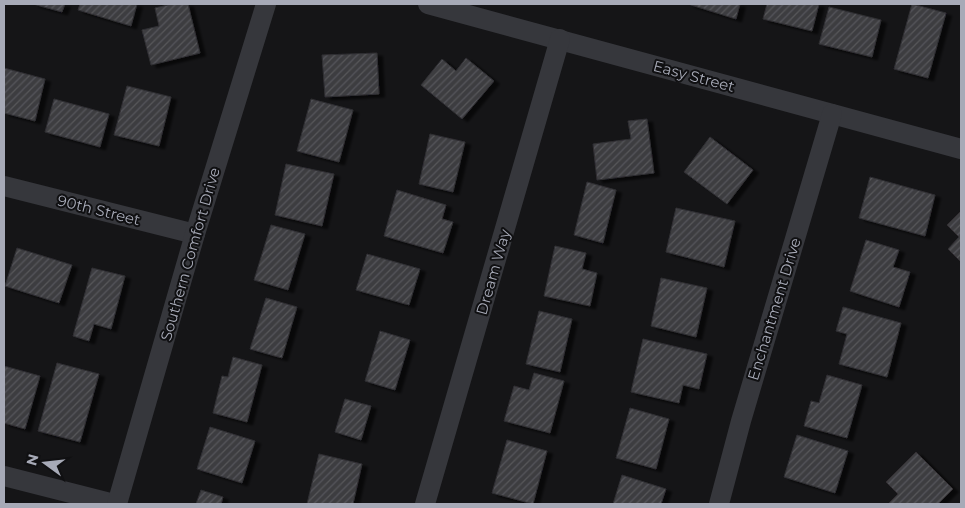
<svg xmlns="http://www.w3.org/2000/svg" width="965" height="508" font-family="Montserrat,sans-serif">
	<defs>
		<pattern id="building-hatch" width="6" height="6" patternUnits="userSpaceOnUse" patternTransform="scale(1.25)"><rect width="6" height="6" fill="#3d3d41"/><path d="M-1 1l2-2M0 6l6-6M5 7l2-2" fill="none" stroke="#56565a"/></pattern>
		<filter id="shadow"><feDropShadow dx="5.5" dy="3" stdDeviation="1" flood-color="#0009"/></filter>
	</defs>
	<rect width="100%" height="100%" fill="#151517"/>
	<!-- building -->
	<g fill="url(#building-hatch)" stroke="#302f33" filter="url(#shadow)">
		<polygon points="33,4 65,4 62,12"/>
		<polygon points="80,4 137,4 131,26 78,10"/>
		<polygon points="172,4 188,4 200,53 151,65 142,30 159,26 155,8"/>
		<polygon points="688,4 740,4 736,19"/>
		<polygon points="767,4 819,4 812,31 763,19"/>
		<polygon points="912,4 946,13 928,78 894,69"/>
		<polygon points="829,7 881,20 872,57 819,44"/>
		<polygon points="377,53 379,94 325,97 322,55"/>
		<polygon points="466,58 494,81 462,119 421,85 442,59 456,71"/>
		<polygon points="4,68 45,79 35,121 4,113"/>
		<polygon points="127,86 171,97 159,146 114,135"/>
		<polygon points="54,99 109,114 100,147 45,132"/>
		<polygon points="311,99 353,110 339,162 297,151"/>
		<polygon points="647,119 654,173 597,180 593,144 631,139 628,121"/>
		<polygon points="430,134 465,142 453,192 419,184"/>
		<polygon points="710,137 753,170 727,204 684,172"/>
		<polygon points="286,164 334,174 322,226 275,215"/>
		<polygon points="870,177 935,195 925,236 859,218"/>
		<polygon points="587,182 616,190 603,243 574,235"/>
		<polygon points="397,190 446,205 442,219 453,222 443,253 384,236"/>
		<polygon points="676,208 735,221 724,267 666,252"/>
		<polygon points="961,211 961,262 948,249 959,237 947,225"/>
		<polygon points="271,225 305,234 288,290 254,280"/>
		<polygon points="866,240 899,250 893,267 910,272 899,307 850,291"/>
		<polygon points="555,246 586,253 582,269 597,273 590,306 544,296"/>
		<polygon points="17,248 72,265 59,303 5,286"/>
		<polygon points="367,254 420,269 409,305 356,290"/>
		<polygon points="92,268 125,276 111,329 94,324 89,341 73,336"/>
		<polygon points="661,278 707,288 696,337 651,326"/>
		<polygon points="266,298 297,307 282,358 250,349"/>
		<polygon points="843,307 901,323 887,377 839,364 847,334 836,331"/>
		<polygon points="539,311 572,319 560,372 526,364"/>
		<polygon points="380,331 410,340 395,390 365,381"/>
		<polygon points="643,339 707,354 699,389 683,385 679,403 631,392"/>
		<polygon points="233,357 262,365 247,422 213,413 222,376 228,377"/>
		<polygon points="57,363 99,374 80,442 38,431"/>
		<polygon points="4,366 40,376 25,429 4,423"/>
		<polygon points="534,373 564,381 550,433 504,421 514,386 529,390"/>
		<polygon points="827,375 862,385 847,438 804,426 811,401 819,403"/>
		<polygon points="345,399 371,406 361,440 335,432"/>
		<polygon points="630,408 669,419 656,469 616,458"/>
		<polygon points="210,427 255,441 242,483 197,469"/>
		<polygon points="797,435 848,451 835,493 784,477"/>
		<polygon points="507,440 547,451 533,504 492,493"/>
		<polygon points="916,452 953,489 938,504 888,504 898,494 886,482"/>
		<polygon points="319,454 362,464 353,504 307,504"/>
		<polygon points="622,475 666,489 661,504 613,504"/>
		<polygon points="201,490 223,497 221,504 196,504"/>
	</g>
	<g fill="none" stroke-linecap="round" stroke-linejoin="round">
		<!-- street -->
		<g stroke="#36373c" stroke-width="20">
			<polyline points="428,4 961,149"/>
			<polyline points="4,186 195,234"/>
			<polyline points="4,476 114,504"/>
			<polyline points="117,504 195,234 266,4"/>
			<polyline points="425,504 560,39"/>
			<polyline points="719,504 741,421 832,114"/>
		</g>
	</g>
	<g text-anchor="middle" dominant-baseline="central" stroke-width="4" stroke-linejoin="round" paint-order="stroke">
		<!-- street labels -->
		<g font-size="15" fill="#a7aab7" stroke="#101012">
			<text transform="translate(694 76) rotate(15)">Easy Street</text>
			<text transform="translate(99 210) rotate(14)">90th Street</text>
			<text transform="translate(190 254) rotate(-74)">Southern Comfort Drive</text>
			<text transform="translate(493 272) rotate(-74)">Dream Way</text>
			<text transform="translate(774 309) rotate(-73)">Enchantment Drive</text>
		</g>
	</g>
	<!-- border -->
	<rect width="965" height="508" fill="none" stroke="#a7aab7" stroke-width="10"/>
	<!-- north arrow -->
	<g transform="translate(45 463) rotate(285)" stroke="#101012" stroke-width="4" paint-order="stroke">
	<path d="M0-4L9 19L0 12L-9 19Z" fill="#a7aab7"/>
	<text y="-8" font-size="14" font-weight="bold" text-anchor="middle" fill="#a7aab7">N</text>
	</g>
</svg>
